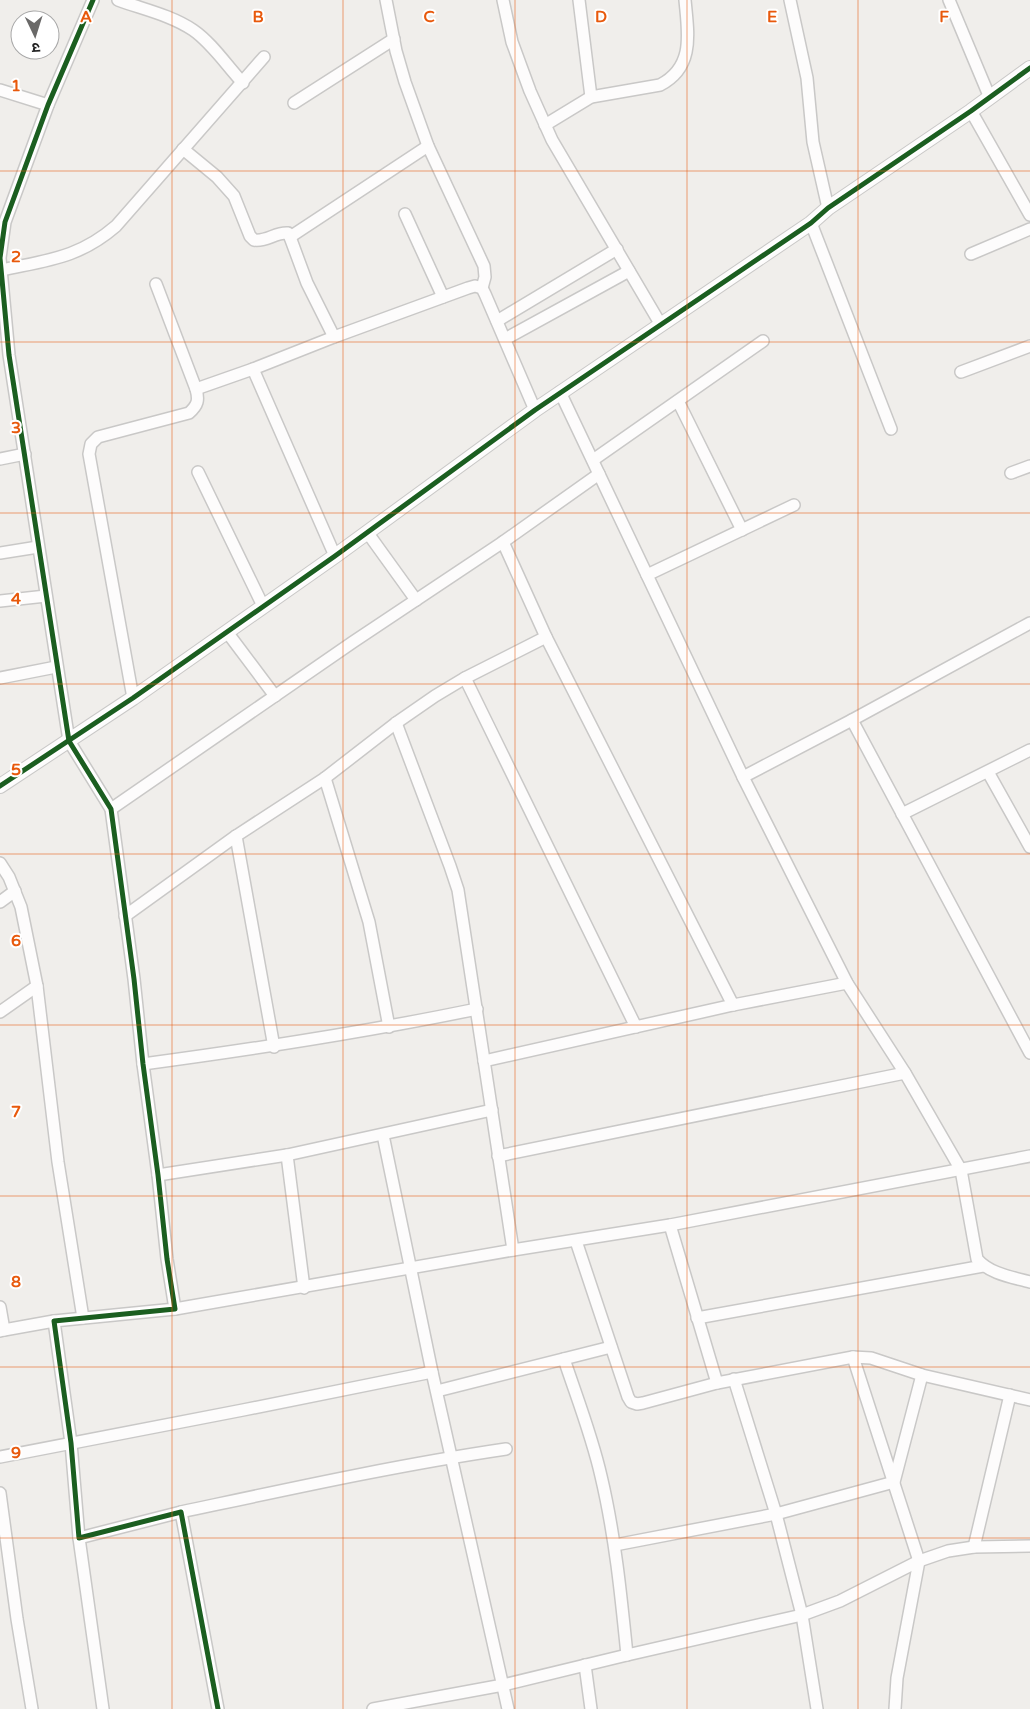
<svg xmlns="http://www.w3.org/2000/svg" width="1030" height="1709" font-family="'Varela Round','Noto Sans Devanagari',sans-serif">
	<rect width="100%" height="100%" fill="#f0eeeb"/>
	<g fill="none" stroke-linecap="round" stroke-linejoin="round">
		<!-- minor casing -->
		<g stroke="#c9c8c7" stroke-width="14">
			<g id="minor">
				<polyline points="93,0 48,105 5,222 0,258 9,355 69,741 111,809 134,979 143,1064 158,1175 167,1259 175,1309 54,1321 71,1443 79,1538 181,1512 218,1709"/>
				<path d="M 118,0 C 142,9 171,15 193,30 C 212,43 227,66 243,83"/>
				<polyline points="386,0 396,51 405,82 428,146 484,266 485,277 482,288"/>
				<polyline points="503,0 512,42 530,91 552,140 661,325"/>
				<polyline points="579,0 591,97"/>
				<polyline points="790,0 807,78 813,142 828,208"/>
				<polyline points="949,0 990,98"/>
				<polyline points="0,90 48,105"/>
				<polyline points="294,103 394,39"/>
				<polyline points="971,111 1030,215"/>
				<path d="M 545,125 L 591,97 L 660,85 C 695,67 688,33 685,0"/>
				<path d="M 183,149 L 217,177 L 234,196 L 250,236 L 254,240 C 267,242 275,232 288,233 L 290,237 L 307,283 L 334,337"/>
				<polyline points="405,214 443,297"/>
				<polyline points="811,223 891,429"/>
				<polyline points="290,237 428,146"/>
				<polyline points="971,254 1030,229"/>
				<path d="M 2,270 C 48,260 79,258 116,226 L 264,57"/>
				<polyline points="497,321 617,249"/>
				<polyline points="505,339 629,271"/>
				<polyline points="961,372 1030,346"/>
				<polyline points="196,389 253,369"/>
				<path d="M 560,392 L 743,777 L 847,983 L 905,1073 L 961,1170 L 977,1259 C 990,1274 1012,1277 1030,1282"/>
				<polyline points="678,401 742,530"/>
				<polyline points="0,459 25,454"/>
				<polyline points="593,460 763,341"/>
				<polyline points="198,472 263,606"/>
				<polyline points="1011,473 1030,466"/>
				<polyline points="367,532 416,600"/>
				<polyline points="503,542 546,637 733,1005"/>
				<polyline points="0,553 38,547"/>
				<polyline points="335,556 253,369 334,337 468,288 475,286 482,288 485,294 535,410"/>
				<polyline points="647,575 794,505"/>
				<polyline points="0,601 46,596"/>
				<polyline points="227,632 275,696"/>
				<polyline points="0,678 56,667"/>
				<polyline points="465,678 636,1027"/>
				<path d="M 133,698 L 89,454 L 91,444 L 98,437 L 189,413 C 198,405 199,400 196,389 L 156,284"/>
				<polyline points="852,720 1030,1053"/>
				<polyline points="396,723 450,866 458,890 513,1250"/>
				<polyline points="988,772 1030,847"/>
				<polyline points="743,777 852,720 1030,623"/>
				<polyline points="325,778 369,922 389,1027"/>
				<polyline points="111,809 353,642 503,542 599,474"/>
				<polyline points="902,814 1030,750"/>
				<polyline points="236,836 274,1047"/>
				<polyline points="0,863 9,877 21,907 37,986 58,1162 83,1318"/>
				<polyline points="0,902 15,891"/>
				<polyline points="125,916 236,836 325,778 396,723 435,696 465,678 546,637"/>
				<polyline points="0,1012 37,986"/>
				<polyline points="484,1061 733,1005 847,983"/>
				<path d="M 143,1064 C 255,1049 366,1032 477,1009"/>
				<polyline points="383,1135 432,1372 508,1709"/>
				<polyline points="287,1155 304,1288"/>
				<polyline points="498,1156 905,1073"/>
				<polyline points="158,1175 287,1155 492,1110"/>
				<polyline points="670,1225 717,1383"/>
				<polyline points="576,1241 628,1397 631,1402 637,1404 643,1403 717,1383 853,1357 919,1561 897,1678 895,1709"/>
				<polyline points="0,1307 4,1330 0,1331"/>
				<polyline points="175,1309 513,1250 670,1225 1030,1156"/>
				<polyline points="697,1318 983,1266"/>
				<polyline points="4,1330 54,1321"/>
				<polyline points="853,1357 871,1358 922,1375 1030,1400"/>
				<path d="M 564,1359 C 577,1398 592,1436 601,1476 C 615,1535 621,1595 627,1655"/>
				<polyline points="734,1379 776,1514 802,1615 817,1709"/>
				<polyline points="437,1391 611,1347"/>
				<polyline points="0,1457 243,1410 432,1372"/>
				<polyline points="0,1493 17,1619 32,1709"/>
				<path d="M 181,1512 C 289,1489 397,1465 506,1449"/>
				<polyline points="79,1538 103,1709"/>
				<polyline points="615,1545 776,1514 894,1482 922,1375"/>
				<polyline points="974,1547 1010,1395"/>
				<polyline points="585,1665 591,1709"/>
				<polyline points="373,1709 503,1685 627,1655 802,1615 840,1601 919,1561 948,1551 974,1547 1030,1546"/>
			</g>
		</g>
		<!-- tertiary casing -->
		<g stroke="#c9c8c7" stroke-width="16">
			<polyline id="tertiary" points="0,786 133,698 335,556 535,410 811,223 828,208 971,111 1030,68"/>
		</g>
		<!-- minor -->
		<use href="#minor" stroke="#fdfcfc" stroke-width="11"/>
		<!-- tertiary -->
		<use href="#tertiary" stroke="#fdfcfc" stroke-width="14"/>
		<!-- cycleway casing -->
		<g stroke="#fff" stroke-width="8">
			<g id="cycleway">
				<polyline points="93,0 48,105 5,222 0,258 9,355 69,741 111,809 134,979 143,1064 158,1175 167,1259 175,1309 54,1321 71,1443 79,1538 181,1512 218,1709"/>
				<polyline points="0,786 133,698 335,556 535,410 811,223 828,208 971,111 1030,68"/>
			</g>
		</g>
		<!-- cycleway -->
		<use href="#cycleway" stroke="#1b5e20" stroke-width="5"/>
	</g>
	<!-- grid -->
	<path fill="none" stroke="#e8590c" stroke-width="1" stroke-opacity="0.55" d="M 172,0 L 172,1709M 343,0 L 343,1709M 515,0 L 515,1709M 687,0 L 687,1709M 858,0 L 858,1709M 0,171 L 1030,171M 0,342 L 1030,342M 0,513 L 1030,513M 0,684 L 1030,684M 0,854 L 1030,854M 0,1025 L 1030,1025M 0,1196 L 1030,1196M 0,1367 L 1030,1367M 0,1538 L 1030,1538"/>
	<g font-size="16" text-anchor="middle" font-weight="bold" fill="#e8590c" stroke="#fff" stroke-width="4" stroke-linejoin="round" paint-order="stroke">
		<text x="86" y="22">A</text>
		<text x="258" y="22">B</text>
		<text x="429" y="22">C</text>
		<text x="601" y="22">D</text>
		<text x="772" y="22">E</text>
		<text x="944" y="22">F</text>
		<text x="16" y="91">1</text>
		<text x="16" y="262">2</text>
		<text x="16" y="433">3</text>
		<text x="16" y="604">4</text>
		<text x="16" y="775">5</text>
		<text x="16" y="946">6</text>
		<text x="16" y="1117">7</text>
		<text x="16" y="1287">8</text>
		<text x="16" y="1458">9</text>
	</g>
	<!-- north arrow -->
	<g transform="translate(35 35) rotate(176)"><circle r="24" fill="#ffffff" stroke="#a7a7a7"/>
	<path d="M0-4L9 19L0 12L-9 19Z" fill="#6a6968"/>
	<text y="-8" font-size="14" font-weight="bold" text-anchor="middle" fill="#222222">उ</text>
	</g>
</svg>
